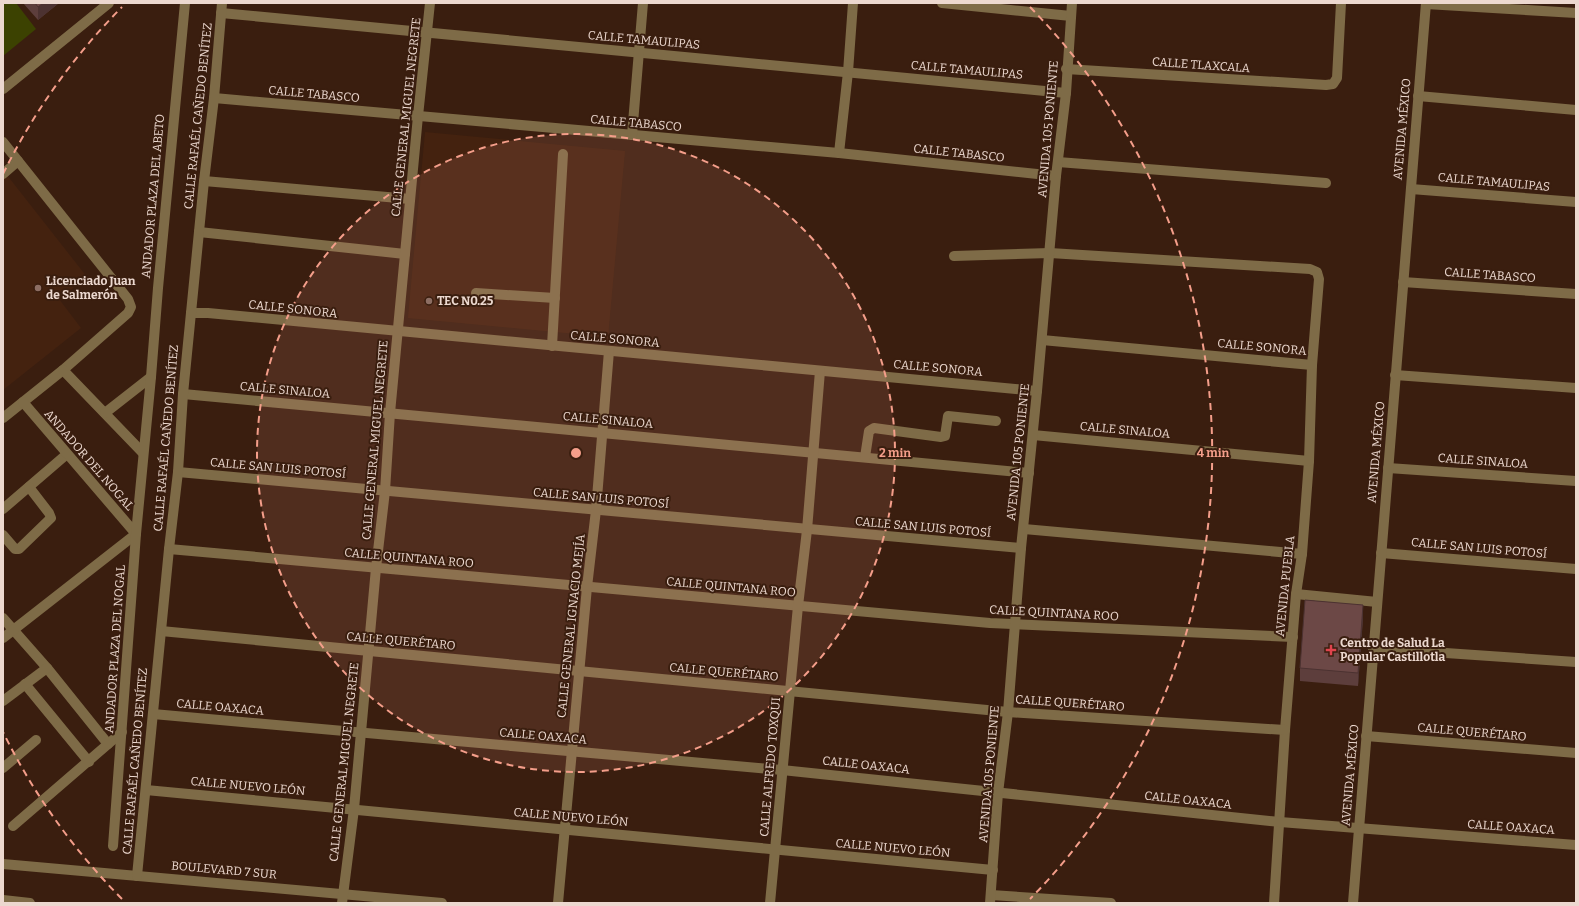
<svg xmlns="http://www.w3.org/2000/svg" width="1579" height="906" font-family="Bitter,serif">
	<rect width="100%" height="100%" fill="#3a1e0f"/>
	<!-- built -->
	<g fill="#44220f">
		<polygon points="425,132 625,151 608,337 408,318"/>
		<polygon points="3,170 87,277 59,299 81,328 3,390"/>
	</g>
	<!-- green -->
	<polygon fill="#3c4201" points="3,3 16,3 36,29 3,56"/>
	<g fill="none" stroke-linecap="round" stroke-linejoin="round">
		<!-- minor -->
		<g stroke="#7e6b47" stroke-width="10">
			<polyline points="942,3 1071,16"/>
			<polyline points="1426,4 1576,13"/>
			<polyline points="221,13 1066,93"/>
			<polyline points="1066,69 1326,85 1333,84 1337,78 1341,3"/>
			<polyline points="3,89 109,3"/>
			<polyline points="1418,96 1576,110"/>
			<polyline points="214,98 839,153 1056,176"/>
			<polyline points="632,135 643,3"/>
			<polyline points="3,142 128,299 131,307 128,313 63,370 3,418"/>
			<polyline points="839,153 848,72 853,3"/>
			<polyline points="1058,162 1326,183"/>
			<polyline points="3,174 18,161"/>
			<polyline points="204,181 410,199"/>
			<polyline points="1411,189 1576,202"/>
			<polyline points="199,232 405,254"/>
			<polyline points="954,256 1050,253 1310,269 1317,272 1319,279 1312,365 1309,461 1302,554 1296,594 1285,730 1274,903"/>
			<polyline points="1403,282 1576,294"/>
			<polyline points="476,293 555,298"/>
			<polyline points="191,313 208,313 1037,391"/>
			<polyline points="1042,340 1312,365"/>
			<polyline points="552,346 563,154"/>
			<polyline points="63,370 143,453"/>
			<polyline points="1395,375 1576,388"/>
			<polyline points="183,394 1029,473"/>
			<polyline points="105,413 151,377"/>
			<polyline points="1033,435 1309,461"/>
			<polyline points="865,457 869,431 874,428 941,437 945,436 948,416 996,421"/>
			<polyline points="1388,468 1576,481"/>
			<polyline points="178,472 1021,548"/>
			<polyline points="3,509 67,454"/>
			<polyline points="1024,529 1302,554"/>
			<polyline points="3,535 15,549 19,549 51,518 49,513 29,487"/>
			<polyline points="169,549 990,623 1293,637"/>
			<polyline points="1381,553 1576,569"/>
			<polyline points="1296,594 1377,602"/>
			<polyline points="3,618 47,668 108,744"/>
			<polyline points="161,631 1008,712 1285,730"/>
			<polyline points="3,638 136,534 23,402"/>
			<polyline points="1373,648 1576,662"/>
			<polyline points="25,684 89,762"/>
			<polyline points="3,701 47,668"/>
			<polyline points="153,714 782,770 1280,822 1576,845"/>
			<polyline points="1366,736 1576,753"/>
			<polyline points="3,768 36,740"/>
			<polyline points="146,790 993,870"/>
			<polyline points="13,826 122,732"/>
			<polyline points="113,846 136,534 151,377 158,288 185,3"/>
			<polyline points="3,864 442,903"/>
			<polyline points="137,876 169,549 178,472 183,394 204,181 214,98 222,3"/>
			<polyline points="991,895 1111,903"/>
			<polyline points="3,900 30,903"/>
			<polyline points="342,903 354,809 376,568 385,491 390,413 418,116 430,3"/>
			<polyline points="558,903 587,587 596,510 609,351"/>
			<polyline points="770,903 798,606 807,530 820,371"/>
			<polyline points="990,903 998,793 1008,712 1021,548 1037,391 1056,176 1066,93 1072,3"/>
			<polyline points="1353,903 1426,3"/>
		</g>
	</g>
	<!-- wall -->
	<g fill="#5d3e3c">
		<polygon points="23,3 59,3 38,20"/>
		<polygon points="1363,618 1358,686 1300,681 1300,668"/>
	</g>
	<!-- shaded-wall -->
	<g fill="#4c3231">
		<polygon points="43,3 59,3 38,20 38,7"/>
		<polygon points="1363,605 1363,618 1358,686 1358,673"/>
	</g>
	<!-- building -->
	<g fill="#6c4846" stroke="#4c3231">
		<polygon points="35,3 43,3 38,7"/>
		<polygon points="1305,600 1363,605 1358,673 1300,668"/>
	</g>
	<!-- distance rings -->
	<circle cx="576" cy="453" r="319" fill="#f49e8a" fill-opacity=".12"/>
	<g fill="none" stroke="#f49e8a" stroke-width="2" stroke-dasharray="7 5">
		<circle cx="576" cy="453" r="319"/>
		<path d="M122 899A637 637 0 0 1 3 732M3 174A637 637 0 0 1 122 7M1030 7A637 637 0 0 1 1030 899"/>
	</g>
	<!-- markers -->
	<g fill="#8d6e63" stroke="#3a1e0f" stroke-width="1.5">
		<circle cx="38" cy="288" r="4"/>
		<circle cx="429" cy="301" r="4"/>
	</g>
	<path fill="#e0444e" stroke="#3a1e0f" stroke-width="1.5" d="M1329 644h4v4h4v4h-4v4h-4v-4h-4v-4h4z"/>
	<g text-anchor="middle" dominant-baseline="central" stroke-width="4" stroke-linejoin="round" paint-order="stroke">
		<!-- street labels -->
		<g font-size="12" fill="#ecd8cf" stroke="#3a1e0f">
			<text transform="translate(644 40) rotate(5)">CALLE TAMAULIPAS</text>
			<text transform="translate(1201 65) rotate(4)">CALLE TLAXCALA</text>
			<text transform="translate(967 70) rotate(5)">CALLE TAMAULIPAS</text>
			<text transform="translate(314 94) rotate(5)">CALLE TABASCO</text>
			<text transform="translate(198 116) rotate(-84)">CALLE RAFAÉL CAÑEDO BENÍTEZ</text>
			<text transform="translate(406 117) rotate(-84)">CALLE GENERAL MIGUEL NEGRETE</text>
			<text transform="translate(636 123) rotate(5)">CALLE TABASCO</text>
			<text transform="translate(1048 129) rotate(-85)">AVENIDA 105 PONIENTE</text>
			<text transform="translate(1402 129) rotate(-85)">AVENIDA MÉXICO</text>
			<text transform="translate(959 153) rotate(6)">CALLE TABASCO</text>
			<text transform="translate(1494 182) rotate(5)">CALLE TAMAULIPAS</text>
			<text transform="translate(153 196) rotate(-85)">ANDADOR PLAZA DEL ABETO</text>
			<text transform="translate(1490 275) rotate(4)">CALLE TABASCO</text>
			<text transform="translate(293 309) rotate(6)">CALLE SONORA</text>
			<text transform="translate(615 339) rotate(5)">CALLE SONORA</text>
			<text transform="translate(1262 347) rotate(5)">CALLE SONORA</text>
			<text transform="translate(938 368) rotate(5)">CALLE SONORA</text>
			<text transform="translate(285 390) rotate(5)">CALLE SINALOA</text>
			<text transform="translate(608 420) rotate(5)">CALLE SINALOA</text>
			<text transform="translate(1125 430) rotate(5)">CALLE SINALOA</text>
			<text transform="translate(166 438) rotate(-85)">CALLE RAFAÉL CAÑEDO BENÍTEZ</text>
			<text transform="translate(375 440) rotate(-85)">CALLE GENERAL MIGUEL NEGRETE</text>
			<text transform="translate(1018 452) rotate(-84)">AVENIDA 105 PONIENTE</text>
			<text transform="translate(1376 452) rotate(-85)">AVENIDA MÉXICO</text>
			<text transform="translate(89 460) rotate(49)">ANDADOR DEL NOGAL</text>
			<text transform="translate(1483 461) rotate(4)">CALLE SINALOA</text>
			<text transform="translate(278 468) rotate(5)">CALLE SAN LUIS POTOSÍ</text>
			<text transform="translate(601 498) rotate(5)">CALLE SAN LUIS POTOSÍ</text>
			<text transform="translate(923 527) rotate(5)">CALLE SAN LUIS POTOSÍ</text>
			<text transform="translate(1479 548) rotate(5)">CALLE SAN LUIS POTOSÍ</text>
			<text transform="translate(409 558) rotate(5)">CALLE QUINTANA ROO</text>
			<text transform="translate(1285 586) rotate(-84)">AVENIDA PUEBLA</text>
			<text transform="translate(731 587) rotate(5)">CALLE QUINTANA ROO</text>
			<text transform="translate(1054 613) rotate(3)">CALLE QUINTANA ROO</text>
			<text transform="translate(571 626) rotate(-84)">CALLE GENERAL IGNACIO MEJÍA</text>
			<text transform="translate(401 641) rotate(5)">CALLE QUERÉTARO</text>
			<text transform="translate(115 649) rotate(-86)">ANDADOR PLAZA DEL NOGAL</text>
			<text transform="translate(724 672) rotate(5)">CALLE QUERÉTARO</text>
			<text transform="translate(1070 703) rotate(4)">CALLE QUERÉTARO</text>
			<text transform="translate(220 707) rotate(5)">CALLE OAXACA</text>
			<text transform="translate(1472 732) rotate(5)">CALLE QUERÉTARO</text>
			<text transform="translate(543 736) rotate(5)">CALLE OAXACA</text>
			<text transform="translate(135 761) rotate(-85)">CALLE RAFAÉL CAÑEDO BENÍTEZ</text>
			<text transform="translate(344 762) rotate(-84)">CALLE GENERAL MIGUEL NEGRETE</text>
			<text transform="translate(866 765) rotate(6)">CALLE OAXACA</text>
			<text transform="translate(770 767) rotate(-85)">CALLE ALFREDO TOXQUI</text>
			<text transform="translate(989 774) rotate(-85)">AVENIDA 105 PONIENTE</text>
			<text transform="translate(1350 775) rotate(-85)">AVENIDA MÉXICO</text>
			<text transform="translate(248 786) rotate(5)">CALLE NUEVO LEÓN</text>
			<text transform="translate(1188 800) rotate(6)">CALLE OAXACA</text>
			<text transform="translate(571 817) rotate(5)">CALLE NUEVO LEÓN</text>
			<text transform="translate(1511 827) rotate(4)">CALLE OAXACA</text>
			<text transform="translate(893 848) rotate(5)">CALLE NUEVO LEÓN</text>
			<text transform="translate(224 870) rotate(5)">BOULEVARD 7 SUR</text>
		</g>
		<!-- poi labels -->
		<g font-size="12" font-weight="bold" fill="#ecd8cf" stroke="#3a1e0f" text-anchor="start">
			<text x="46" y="281">Licenciado Juan<tspan x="46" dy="14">de Salmerón</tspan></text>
			<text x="437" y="301">TEC N0.25</text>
			<text x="1340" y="643">Centro de Salud La<tspan x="1340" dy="14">Popular Castillotla</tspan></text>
		</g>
	</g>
	<circle cx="576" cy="453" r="6" fill="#f49e8a" stroke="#3a1e0f" stroke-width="2"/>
	<g font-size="12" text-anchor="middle" font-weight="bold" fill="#f49e8a" stroke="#3a1e0f" stroke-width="4" stroke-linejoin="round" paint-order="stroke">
		<text x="895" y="457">2 min</text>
		<text x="1213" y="457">4 min</text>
	</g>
	<!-- border -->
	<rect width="1579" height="906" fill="none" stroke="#ecd8cf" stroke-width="8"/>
</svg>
